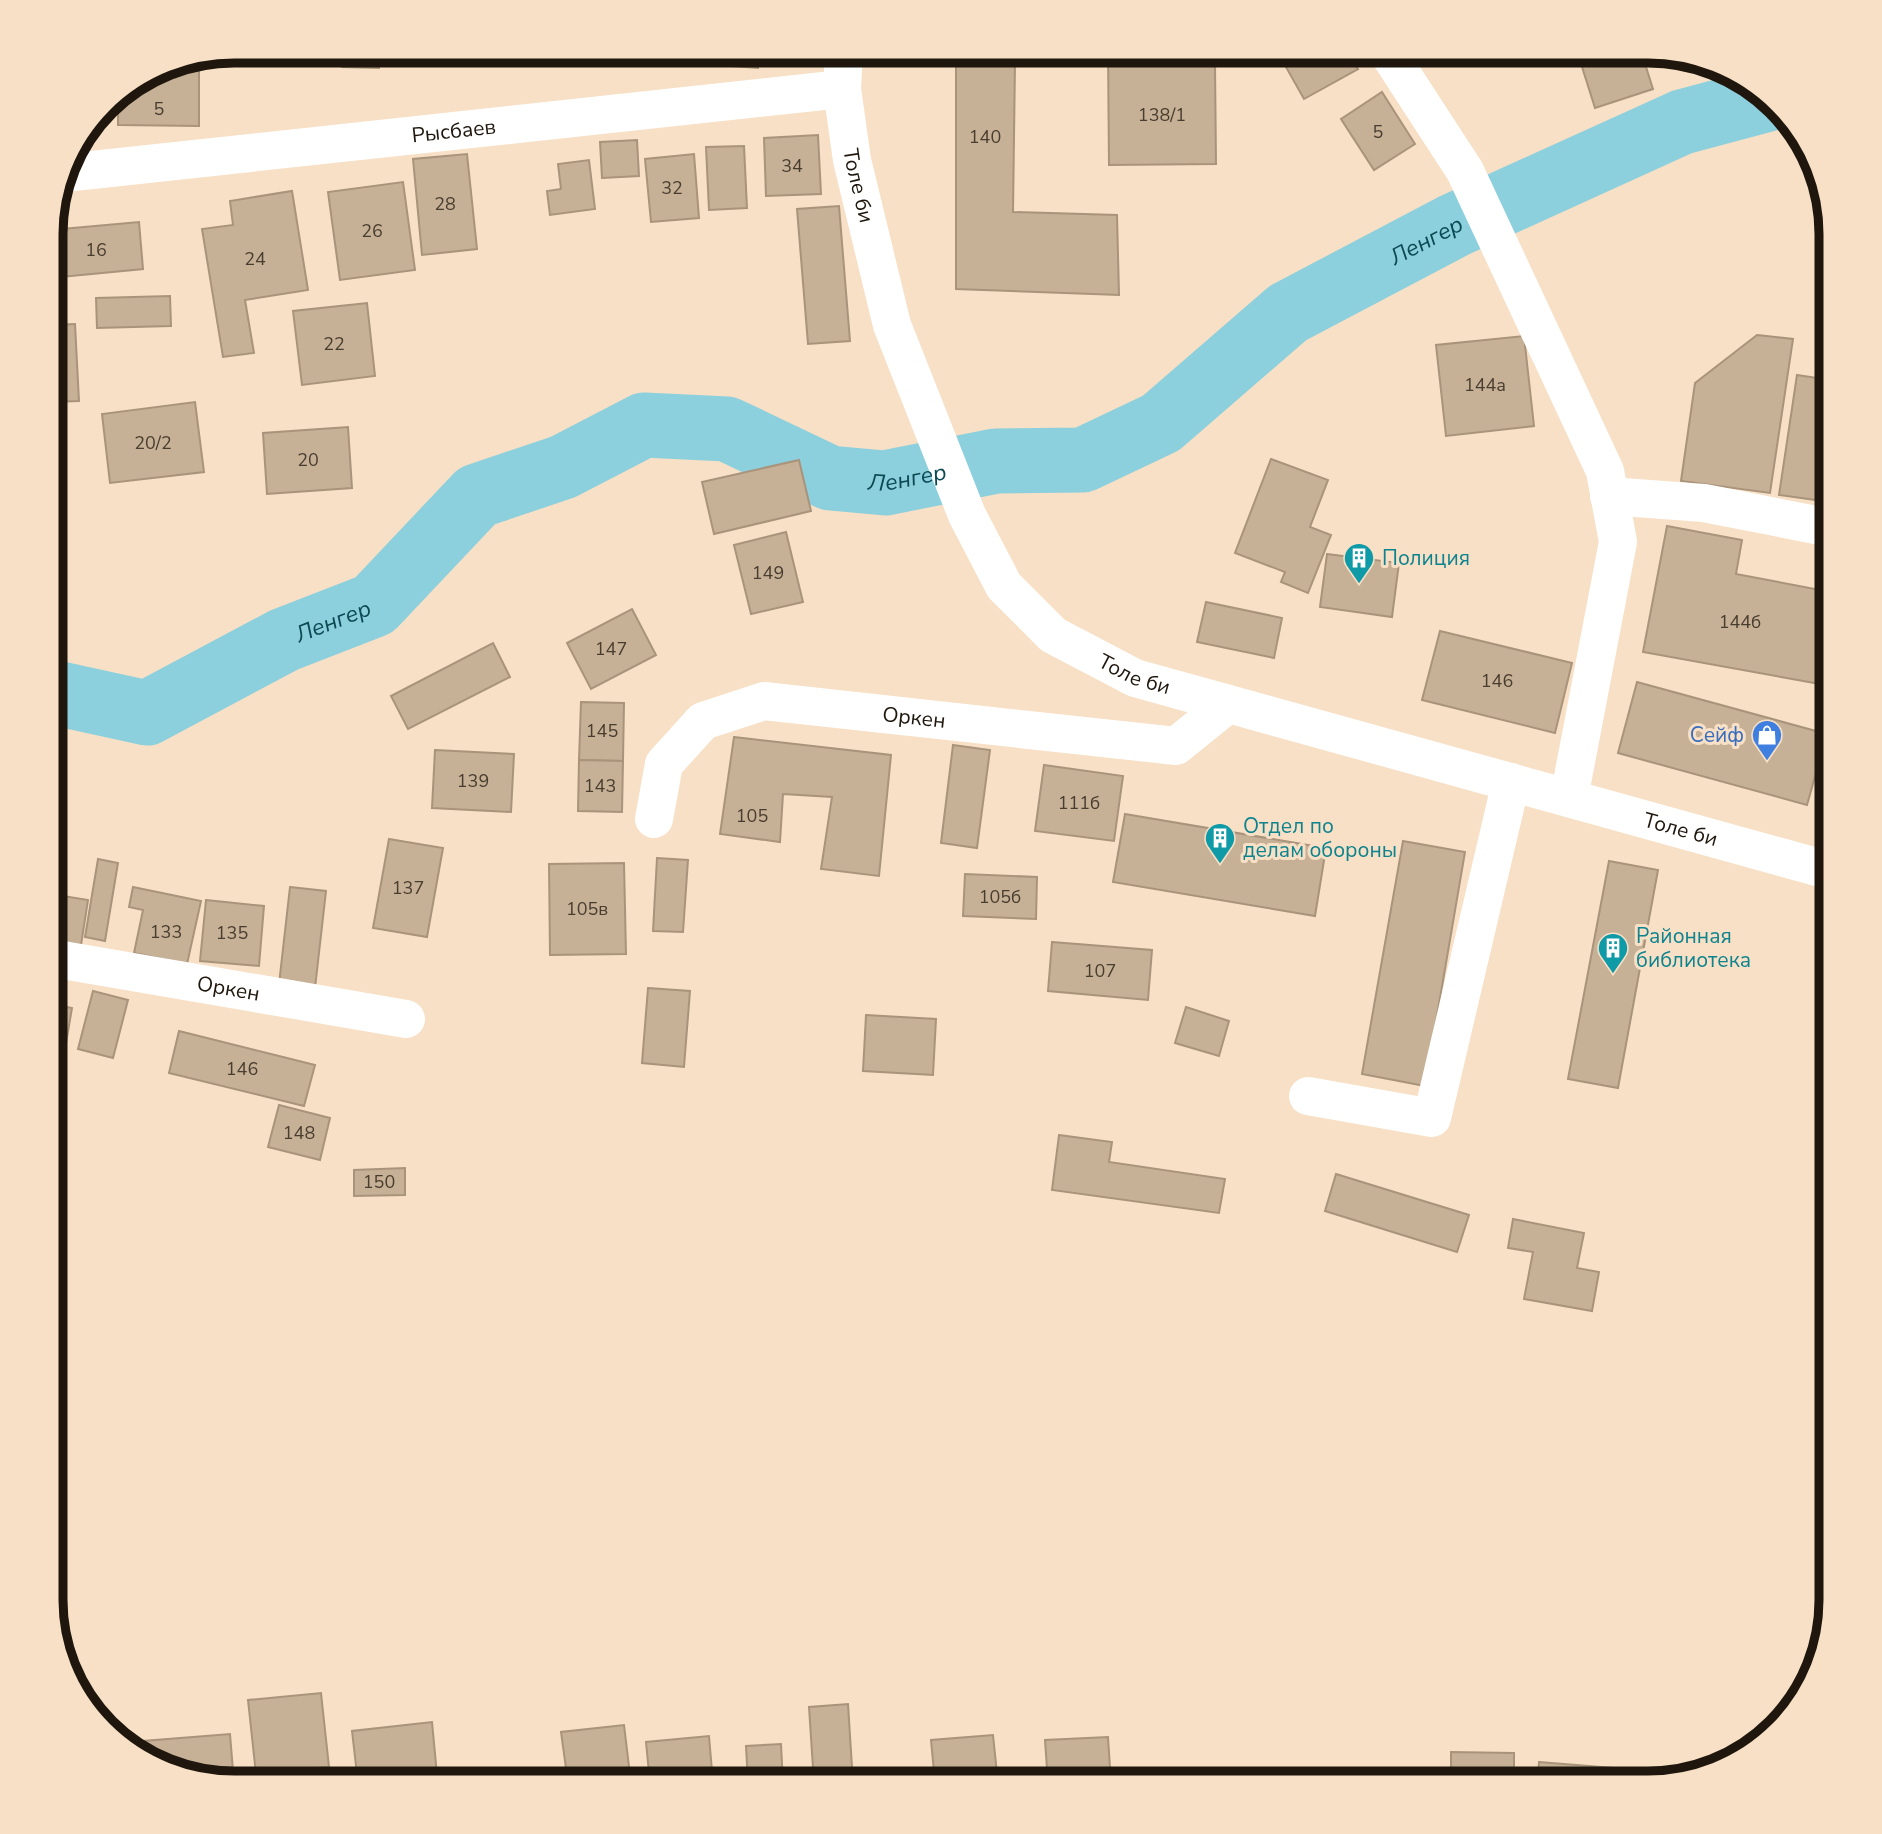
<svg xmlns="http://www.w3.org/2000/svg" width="1882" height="1834" font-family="'Nunito Sans',sans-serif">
	<rect width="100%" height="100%" fill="#f7e0c5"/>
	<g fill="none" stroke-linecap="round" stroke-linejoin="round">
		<!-- river -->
		<path stroke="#8ccfdd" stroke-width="65" id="s1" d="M 51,692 L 147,713 L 284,640 L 374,605 L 477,496 L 563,467 L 644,425 L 727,429 L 830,478 L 885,483 L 996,461 L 1083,460 L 1161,423 L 1288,313 L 1455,225 L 1682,122 L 1768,99"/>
	</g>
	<!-- building -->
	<g fill="#c6b096" stroke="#a9947b" stroke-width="2">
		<polygon points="234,51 280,51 278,63 217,55"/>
		<polygon points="342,51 379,51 379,68 342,67"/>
		<polygon points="471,51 557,51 556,64 471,60"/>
		<polygon points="690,51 759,51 758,68 690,63"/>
		<polygon points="1108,51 1180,51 1181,66 1215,65 1216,164 1109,165"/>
		<polygon points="1277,51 1348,51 1358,69 1304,99"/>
		<polygon points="1577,51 1641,51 1653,89 1595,108"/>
		<polygon points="181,61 199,61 199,126 118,125 118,93 164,65"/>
		<polygon points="956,62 1015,62 1013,212 1117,215 1119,295 956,289"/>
		<polygon points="1382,92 1415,144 1374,170 1341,119"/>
		<polygon points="818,135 821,194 766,196 764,138"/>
		<polygon points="637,140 639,176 602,178 600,142"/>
		<polygon points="744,146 747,208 709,210 706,147"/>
		<polygon points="467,154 477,249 422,255 413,159"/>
		<polygon points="694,154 699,218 651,222 645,159"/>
		<polygon points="589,160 595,209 550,215 547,191 561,189 558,164"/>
		<polygon points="403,182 415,270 340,280 328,192"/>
		<polygon points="292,191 308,290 245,300 254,353 223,357 202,229 233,225 230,201"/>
		<polygon points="839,206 850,341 808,344 797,209"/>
		<polygon points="139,222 143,269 51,278 51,230"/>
		<polygon points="170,296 171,326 97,328 96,298"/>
		<polygon points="367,303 375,376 302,385 293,311"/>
		<polygon points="75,324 79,401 51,402 51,325"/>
		<polygon points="1757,335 1793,339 1770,493 1681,481 1695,383"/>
		<polygon points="1524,336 1534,426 1446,436 1436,345"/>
		<polygon points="1797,375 1831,380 1816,500 1779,495"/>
		<polygon points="195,402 204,472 110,483 102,414"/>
		<polygon points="348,427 352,488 267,494 263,433"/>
		<polygon points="1271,459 1328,480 1310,527 1331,535 1308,593 1281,582 1285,572 1235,553"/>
		<polygon points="799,460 811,511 714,534 702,482"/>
		<polygon points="1667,526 1742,540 1736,574 1831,592 1831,686 1643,652"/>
		<polygon points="786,532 803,602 751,614 734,545"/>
		<polygon points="1327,554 1399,563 1392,617 1320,607"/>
		<polygon points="1206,602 1282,618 1274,658 1197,642"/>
		<polygon points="632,609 656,655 591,689 567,643"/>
		<polygon points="1440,631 1572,663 1555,733 1422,700"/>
		<polygon points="493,643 510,677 408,729 391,696"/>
		<polygon points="1637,682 1827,734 1807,805 1618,753"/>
		<polygon points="581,702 624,703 623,761 579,760"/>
		<polygon points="734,737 891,755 879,876 821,869 832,797 783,794 780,842 720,834"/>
		<polygon points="953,745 990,750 977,848 941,843"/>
		<polygon points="435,750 514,754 511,812 432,808"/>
		<polygon points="579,760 623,761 622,812 578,811"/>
		<polygon points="1044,765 1123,776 1114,841 1035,831"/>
		<polygon points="1125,814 1326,848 1315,916 1113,882"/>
		<polygon points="389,839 443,848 427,937 373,928"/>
		<polygon points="1403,841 1465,852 1425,1086 1362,1074"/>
		<polygon points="657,858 688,860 683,932 653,931"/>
		<polygon points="98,859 118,863 105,941 85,937"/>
		<polygon points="1609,861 1658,870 1618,1088 1568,1079"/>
		<polygon points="624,863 626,954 550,955 549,864"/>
		<polygon points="965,874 1037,877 1036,919 963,916"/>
		<polygon points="133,887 201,901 187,964 134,953 143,910 129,907"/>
		<polygon points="290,887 326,891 315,988 279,984"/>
		<polygon points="51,894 88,900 81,945 51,940"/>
		<polygon points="206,900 264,906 259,966 200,961"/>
		<polygon points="1052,942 1152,950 1148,1000 1048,991"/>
		<polygon points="1831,956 1831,1010 1820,1008"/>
		<polygon points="648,988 690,991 684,1067 642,1063"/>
		<polygon points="93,991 128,1000 113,1058 78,1049"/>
		<polygon points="51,1004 72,1008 64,1055 51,1053"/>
		<polygon points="1186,1007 1229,1021 1219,1056 1175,1043"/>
		<polygon points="866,1015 936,1019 933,1075 863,1071"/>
		<polygon points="179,1031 315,1065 304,1106 169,1073"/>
		<polygon points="279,1105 330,1118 320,1160 268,1147"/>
		<polygon points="1059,1135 1112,1142 1109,1162 1225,1179 1219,1213 1052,1190"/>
		<polygon points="405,1168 405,1195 354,1196 354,1170"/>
		<polygon points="1336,1174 1469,1215 1457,1252 1325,1211"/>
		<polygon points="1513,1219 1584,1233 1577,1268 1599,1272 1592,1311 1524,1299 1533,1252 1508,1248"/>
		<polygon points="321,1693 329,1767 256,1774 248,1700"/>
		<polygon points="848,1704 853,1783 814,1783 809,1707"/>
		<polygon points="432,1722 437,1775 358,1783 352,1731"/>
		<polygon points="624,1725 631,1783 568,1783 561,1732"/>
		<polygon points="230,1734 234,1783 163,1769 144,1755 143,1741"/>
		<polygon points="993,1735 998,1783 935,1783 931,1740"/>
		<polygon points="709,1736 713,1783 650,1783 646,1742"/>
		<polygon points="1108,1737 1111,1783 1048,1783 1045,1740"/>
		<polygon points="781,1744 783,1783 748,1783 746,1746"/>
		<polygon points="1451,1752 1514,1753 1514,1783 1451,1783"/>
		<polygon points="1539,1762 1638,1770 1636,1783 1537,1783"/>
	</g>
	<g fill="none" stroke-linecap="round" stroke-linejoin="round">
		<!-- minor -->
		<g stroke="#fff" stroke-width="38">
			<polyline points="1387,51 1465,171 1605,471 1618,542 1569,798"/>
			<path id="s2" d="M 64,173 L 842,89"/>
			<polyline points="1609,496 1704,503 1831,528"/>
			<path id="s3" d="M 654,819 L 664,764 L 703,721 L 764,701 L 1176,746 L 1228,704"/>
			<path id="s4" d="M 51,958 L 406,1019"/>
			<polyline points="1308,1096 1432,1118 1511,782"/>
		</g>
		<!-- major -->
		<path stroke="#fff" stroke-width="38" id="s5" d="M 844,51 L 842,89 L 852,160 L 892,325 L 967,515 L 1004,586 L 1053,635 L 1135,678 L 1831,871"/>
	</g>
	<!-- icons -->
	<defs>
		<g id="building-pin" transform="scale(1.575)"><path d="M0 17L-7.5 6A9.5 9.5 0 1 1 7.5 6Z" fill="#0f9aa8" stroke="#f7e0c5"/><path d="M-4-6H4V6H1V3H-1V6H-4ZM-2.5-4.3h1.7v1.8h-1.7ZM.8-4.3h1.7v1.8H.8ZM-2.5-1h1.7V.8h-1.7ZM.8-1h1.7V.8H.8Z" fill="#fff"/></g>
		<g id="shop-pin" transform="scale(1.575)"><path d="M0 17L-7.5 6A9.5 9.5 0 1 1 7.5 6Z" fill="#3f7fe0" stroke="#f7e0c5"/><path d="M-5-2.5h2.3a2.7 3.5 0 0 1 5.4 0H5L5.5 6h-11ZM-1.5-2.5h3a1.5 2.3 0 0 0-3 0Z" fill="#fff"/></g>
	</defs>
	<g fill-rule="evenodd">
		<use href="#building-pin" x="1359" y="558"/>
		<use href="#shop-pin" x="1767" y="735"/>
		<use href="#building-pin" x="1220" y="838"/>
		<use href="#building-pin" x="1613" y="948"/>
	</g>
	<g text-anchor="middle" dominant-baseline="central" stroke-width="6" stroke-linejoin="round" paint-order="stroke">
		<!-- number labels -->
		<g font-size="18" fill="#493d2f">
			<text x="159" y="109">5</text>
			<text x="1162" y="115">138/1</text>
			<text x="1378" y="132">5</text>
			<text x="985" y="137">140</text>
			<text x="792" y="166">34</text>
			<text x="672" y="188">32</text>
			<text x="445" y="204">28</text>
			<text x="372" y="231">26</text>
			<text x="96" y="250">16</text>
			<text x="255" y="259">24</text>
			<text x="334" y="344">22</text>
			<text x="1485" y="385">144а</text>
			<text x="153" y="443">20/2</text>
			<text x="308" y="460">20</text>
			<text x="768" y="573">149</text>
			<text x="1740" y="622">144б</text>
			<text x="611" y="649">147</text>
			<text x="1497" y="681">146</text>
			<text x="602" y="731">145</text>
			<text x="473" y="781">139</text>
			<text x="600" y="786">143</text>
			<text x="1079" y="803">111б</text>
			<text x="752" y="816">105</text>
			<text x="408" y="888">137</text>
			<text x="1000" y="897">105б</text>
			<text x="587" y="909">105в</text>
			<text x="166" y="932">133</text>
			<text x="232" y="933">135</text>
			<text x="1100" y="971">107</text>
			<text x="242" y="1069">146</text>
			<text x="299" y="1133">148</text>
			<text x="379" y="1182">150</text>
		</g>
		<!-- street labels -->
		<g font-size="21" fill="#1f170d" stroke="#f7e0c5">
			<text stroke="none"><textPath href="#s2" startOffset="392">Рысбаев</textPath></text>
			<text stroke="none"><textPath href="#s5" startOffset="136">Толе би</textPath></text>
			<text stroke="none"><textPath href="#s5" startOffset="724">Толе би</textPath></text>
			<text stroke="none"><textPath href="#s3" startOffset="329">Оркен</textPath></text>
			<text stroke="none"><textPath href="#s5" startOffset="1292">Толе би</textPath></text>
			<text stroke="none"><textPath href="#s4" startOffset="180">Оркен</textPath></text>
		</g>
		<!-- culture labels -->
		<g font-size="21" fill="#0d838f" stroke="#f7e0c5" text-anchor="start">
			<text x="1382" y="558">Полиция</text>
			<text x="1243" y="826">Отдел по<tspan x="1243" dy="24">делам обороны</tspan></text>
			<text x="1636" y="936">Районная<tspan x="1636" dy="24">библиотека</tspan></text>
		</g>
		<!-- shop labels -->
		<g font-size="21" fill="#366cbe" stroke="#f7e0c5" text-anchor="end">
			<text x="1744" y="735">Сейф</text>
		</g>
		<!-- water labels -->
		<g font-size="23" font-style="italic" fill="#0b4953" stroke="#f7e0c5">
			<text stroke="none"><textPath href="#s1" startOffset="1545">Ленгер</textPath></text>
			<text stroke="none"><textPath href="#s1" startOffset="957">Ленгер</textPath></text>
			<text stroke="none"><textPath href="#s1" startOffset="306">Ленгер</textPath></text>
		</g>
	</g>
	<!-- crop -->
	<path d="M0 0H1882V1834H0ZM234 63H1648A171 171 0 0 1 1819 234V1600A171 171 0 0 1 1648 1771H234A171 171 0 0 1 63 1600V234A171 171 0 0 1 234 63Z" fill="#f7e0c5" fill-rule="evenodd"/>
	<path fill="none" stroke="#1f170d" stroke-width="9" d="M234 63H1648A171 171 0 0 1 1819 234V1600A171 171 0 0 1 1648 1771H234A171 171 0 0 1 63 1600V234A171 171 0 0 1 234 63Z"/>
</svg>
